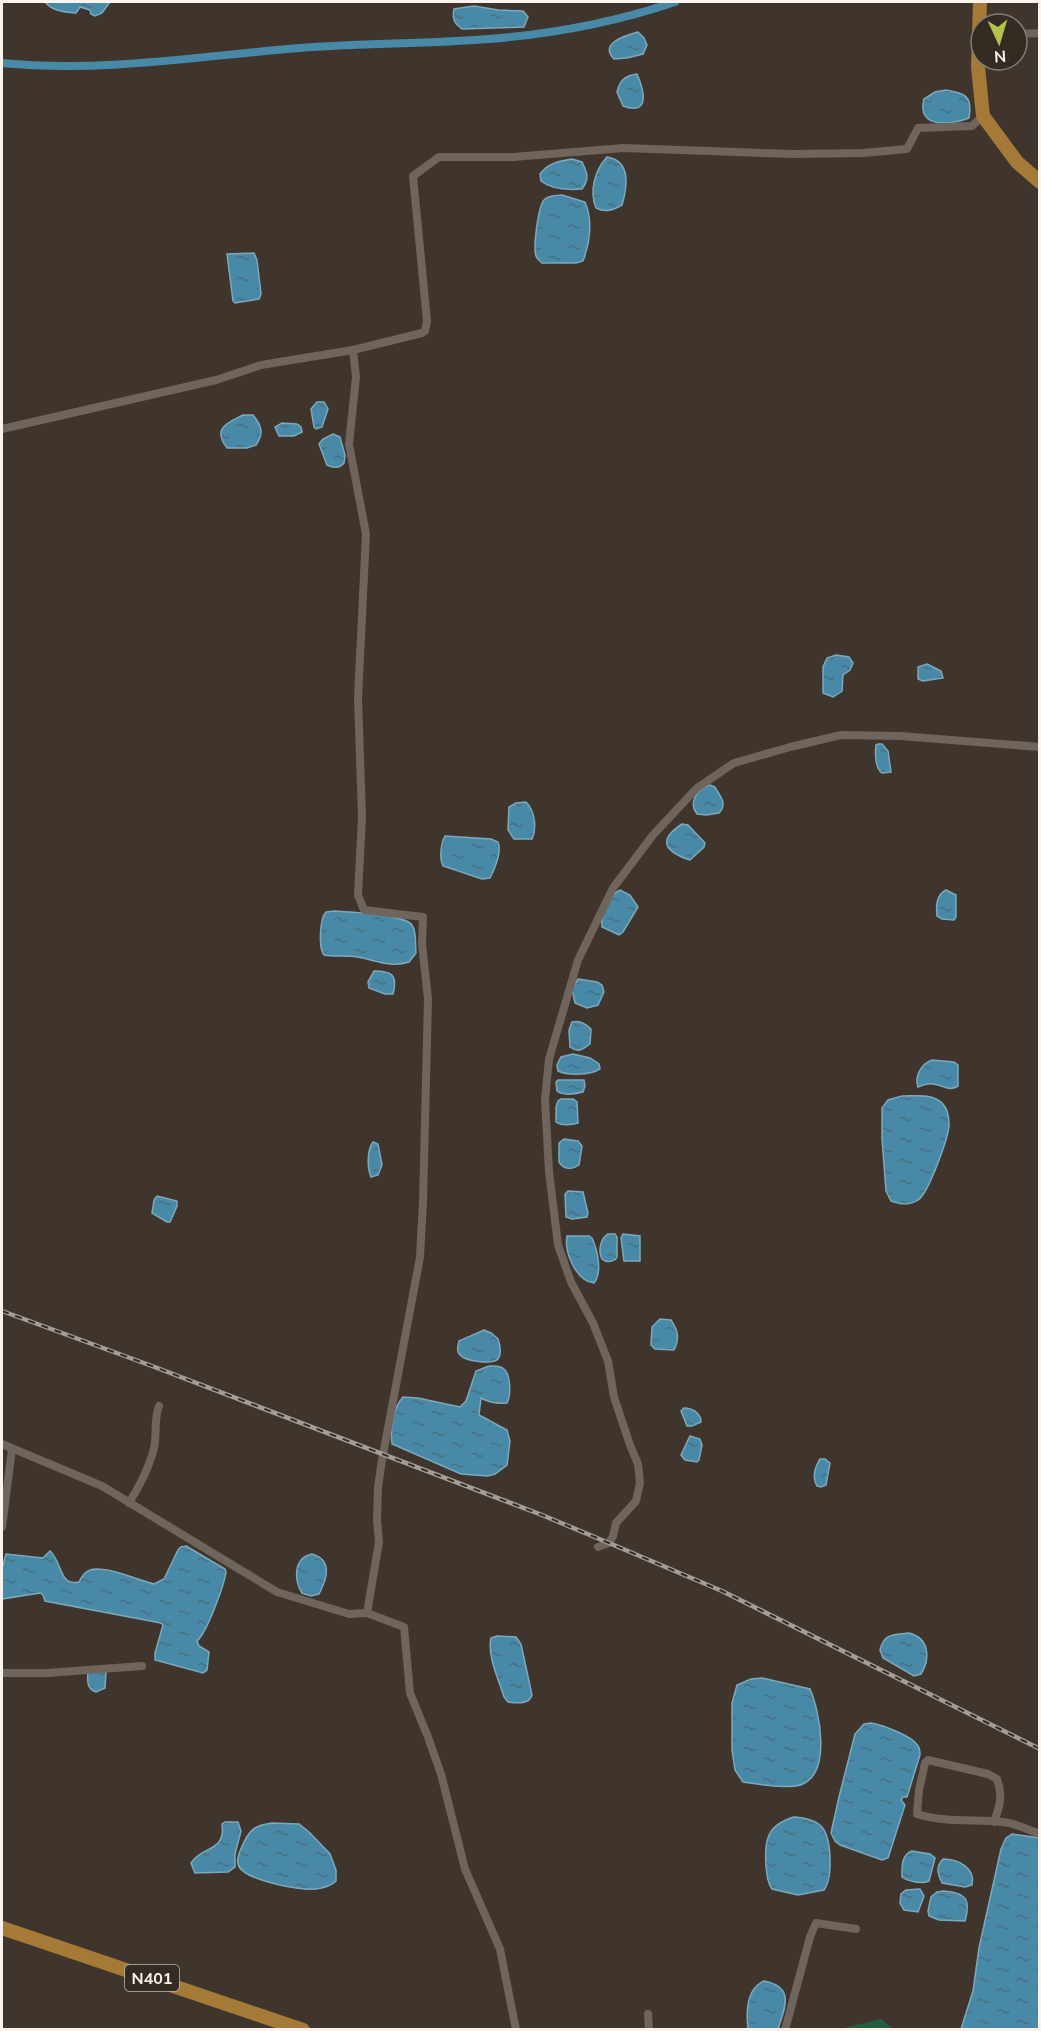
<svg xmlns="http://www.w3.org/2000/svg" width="1041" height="2031" font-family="Mulish,sans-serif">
	<defs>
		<pattern id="water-ripples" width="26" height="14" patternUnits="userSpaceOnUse" patternTransform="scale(1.5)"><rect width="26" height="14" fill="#4889a7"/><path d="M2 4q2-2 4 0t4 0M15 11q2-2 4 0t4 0" fill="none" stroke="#496f81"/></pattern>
	</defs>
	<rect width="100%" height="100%" fill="#3f352d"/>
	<!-- park -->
	<polygon fill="#245d42" points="881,2019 893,2029 839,2029"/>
	<!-- water -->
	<g fill="url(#water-ripples)" stroke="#7da9bc" stroke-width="1.5">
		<path d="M 45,2 L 110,2 L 102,13 L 95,16 L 91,14 L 90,10 L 80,7 L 76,13 C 65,12 52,11 45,2 Z"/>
		<path d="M 474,6 L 498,10 L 523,11 L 528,17 L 524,27 L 462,29 C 454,23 452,19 454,9 Z"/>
		<path d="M 638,32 L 644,38 L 647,45 L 643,54 L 627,58 L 614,59 C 598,43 627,35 638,32 Z"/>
		<path d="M 637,74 C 644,90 651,116 623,106 L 617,92 C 620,80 624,76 637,74 Z"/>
		<path d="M 946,90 C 965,93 973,96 969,118 C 951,125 916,129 924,99 L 935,92 Z"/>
		<path d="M 607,157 C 632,161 627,188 622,205 C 613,210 606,213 596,208 C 589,191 595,170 607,157 Z"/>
		<path d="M 572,159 L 582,162 C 587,172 590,179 582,189 C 569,190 552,190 541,181 L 540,174 C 548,163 559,161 572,159 Z"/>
		<path d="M 562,195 L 585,202 C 593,220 590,243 583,261 L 576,263 L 542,263 C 540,261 537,259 536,256 C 533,248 538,207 544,200 C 548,195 556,196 562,195 Z"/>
		<polygon points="254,253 257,260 261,294 259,299 235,303 233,301 227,254"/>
		<polygon points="317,402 324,402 328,409 322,427 316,429 314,427 311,409"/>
		<path d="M 243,415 L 253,415 C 262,426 264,433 256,445 L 247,448 L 227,448 C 212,428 227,423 243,415 Z"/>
		<polygon points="282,423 297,424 301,427 302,432 294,436 279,436 275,427"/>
		<path d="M 333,434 L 340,437 L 345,455 L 344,463 C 339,469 333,468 327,465 L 319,444 L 323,439 Z"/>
		<polygon points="836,655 849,657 853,663 850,670 843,675 842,691 833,697 823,693 823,667 827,658"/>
		<polygon points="927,664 941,671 943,678 923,681 918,679 918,667"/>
		<path d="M 878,744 L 882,744 L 888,751 L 891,772 L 882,773 C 875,768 875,753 876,745 Z"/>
		<path d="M 710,785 L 715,787 C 720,796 728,804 719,813 L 706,815 L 697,814 C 688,802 697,789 710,785 Z"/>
		<path d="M 526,802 C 535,811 537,828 532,839 L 514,839 L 508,830 L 509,807 L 516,803 Z"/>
		<path d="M 682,824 L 688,825 L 705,843 L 704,847 L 690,860 C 666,852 656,841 682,824 Z"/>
		<path d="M 445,836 L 491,839 L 498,842 C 502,852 495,868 490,878 L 482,879 L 443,866 C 439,858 441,843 445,836 Z"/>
		<path d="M 620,890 L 630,895 L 638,907 L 623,932 L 619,935 L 602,927 C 600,915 609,895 620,890 Z"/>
		<path d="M 946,890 L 956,895 L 956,917 L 954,920 L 942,919 L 937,916 C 936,906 936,895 946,890 Z"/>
		<path d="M 335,911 C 349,912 405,914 412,925 C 417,932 415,945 416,953 L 409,962 C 390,968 376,960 357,957 C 346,955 335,957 324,955 C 318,947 320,918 326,912 Z"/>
		<path d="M 374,971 C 392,971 398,975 393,994 L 385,994 L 369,988 L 368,982 Z"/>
		<polygon points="578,979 597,982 602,985 604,992 598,1005 587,1008 575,1003 572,989"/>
		<path d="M 572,1022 C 580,1020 586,1024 591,1029 L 590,1044 C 582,1050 578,1053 570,1047 L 569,1030 Z"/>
		<path d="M 573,1054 L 590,1058 L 599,1064 L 600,1069 C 590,1075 569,1076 558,1071 L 557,1065 L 561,1057 Z"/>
		<path d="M 932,1060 L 954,1062 L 958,1065 L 958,1086 C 948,1092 943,1085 933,1084 C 928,1083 923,1085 918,1087 C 914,1077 921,1064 932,1060 Z"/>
		<path d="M 558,1080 L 584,1080 L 585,1086 L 583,1092 C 575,1094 563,1096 557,1091 L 556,1082 Z"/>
		<path d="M 902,1096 C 915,1096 932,1093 942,1103 C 948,1109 949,1117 949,1124 C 949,1137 928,1194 918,1200 C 909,1206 900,1204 891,1201 L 886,1191 L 882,1138 L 882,1108 L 888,1100 Z"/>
		<path d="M 561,1099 L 573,1099 L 577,1102 L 578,1123 C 572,1125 561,1126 556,1122 L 556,1107 L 558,1101 Z"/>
		<path d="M 564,1139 L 578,1141 L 582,1146 L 579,1165 C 572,1170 564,1170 559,1162 L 559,1143 Z"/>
		<path d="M 373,1142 L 378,1144 L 382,1165 L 378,1175 L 371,1177 C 367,1168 367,1150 373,1142 Z"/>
		<polygon points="568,1191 583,1192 588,1213 587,1217 572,1219 566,1217 565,1194"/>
		<polygon points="157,1196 177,1201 177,1206 170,1222 167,1222 152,1213 154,1200"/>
		<path d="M 608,1234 L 615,1234 L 617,1237 L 617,1257 C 615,1262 606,1263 602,1259 C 598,1251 600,1239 608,1234 Z"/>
		<polygon points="623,1234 640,1236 640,1261 624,1261 621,1238"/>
		<path d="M 567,1236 L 589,1236 L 592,1238 C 597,1249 603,1272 594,1283 C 576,1281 564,1252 567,1236 Z"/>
		<path d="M 660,1319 L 671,1320 C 678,1331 680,1338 674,1350 L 655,1349 L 651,1345 L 652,1327 Z"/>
		<path d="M 484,1330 L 491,1333 L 498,1339 C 500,1345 502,1354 498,1359 C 492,1365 465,1361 460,1355 C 456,1351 458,1346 459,1341 Z"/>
		<path d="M 489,1366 C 494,1366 500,1365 504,1369 C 511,1375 511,1396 507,1403 C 497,1404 490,1403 481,1398 L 479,1415 L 507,1430 L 510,1441 L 507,1465 L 495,1474 L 488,1476 L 461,1474 L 392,1444 C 390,1429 393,1408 403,1397 L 418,1398 L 460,1407 L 466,1401 L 476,1371 Z"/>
		<path d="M 684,1408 C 692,1408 701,1413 701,1422 L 692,1426 L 687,1426 L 681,1411 Z"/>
		<polygon points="690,1436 700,1439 702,1445 699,1460 697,1462 685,1460 681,1455"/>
		<path d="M 820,1459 L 825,1459 L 830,1463 L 826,1485 L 821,1487 L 817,1486 C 812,1477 815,1467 820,1459 Z"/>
		<path d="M 186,1546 L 225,1569 L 226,1572 C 224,1586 207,1632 197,1641 L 199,1646 L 209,1652 L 207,1670 L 203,1673 L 155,1660 L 155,1653 L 163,1625 L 161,1623 L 45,1601 L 43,1595 L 40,1593 L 2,1599 L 2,1569 L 6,1554 L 43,1558 L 50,1551 C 62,1561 59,1587 79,1582 C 81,1578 84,1573 88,1571 C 100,1563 140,1581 154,1584 L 164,1579 L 178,1550 L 181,1547 Z"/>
		<path d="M 312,1554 C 333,1560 327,1579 319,1594 L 311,1596 L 302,1593 C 294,1580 293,1558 312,1554 Z"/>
		<path d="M 909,1633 C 929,1638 931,1658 921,1674 L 914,1676 L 883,1658 L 880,1650 C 884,1633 893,1635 909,1633 Z"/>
		<path d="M 497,1636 L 516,1637 L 521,1644 L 532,1695 C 529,1705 517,1703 508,1702 L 504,1697 C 499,1680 487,1656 491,1638 Z"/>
		<path d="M 88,1672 L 106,1672 L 105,1688 L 96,1692 C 87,1689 87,1681 88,1672 Z"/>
		<path d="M 762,1678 L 810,1689 C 820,1712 831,1771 803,1784 C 790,1790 758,1784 743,1782 L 735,1770 L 732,1750 L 732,1703 L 737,1685 L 751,1679 Z"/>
		<path d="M 871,1723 C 882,1725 913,1736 918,1746 C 920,1749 920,1752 920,1755 L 907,1797 L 903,1797 L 901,1800 L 905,1805 L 889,1855 L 888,1858 L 882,1860 L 840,1845 L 835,1841 L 831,1833 L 839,1797 L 855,1734 L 864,1724 Z"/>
		<path d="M 794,1817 C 803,1818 814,1819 821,1826 C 832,1837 833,1878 824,1890 L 798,1895 L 772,1889 C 767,1881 767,1875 766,1866 C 764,1840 767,1825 794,1817 Z"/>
		<path d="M 225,1822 L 238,1822 L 241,1831 L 235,1854 L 235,1867 L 228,1872 L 195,1873 L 191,1863 C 202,1845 226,1853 222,1824 Z"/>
		<path d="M 272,1823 L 299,1824 L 309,1832 L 330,1854 L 336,1870 L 336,1881 C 329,1888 315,1890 305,1889 C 291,1888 241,1879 238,1864 C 236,1857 241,1849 244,1842 C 251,1828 257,1825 272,1823 Z"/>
		<polygon points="1012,1834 1039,1838 1039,2029 961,2029 973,1991 979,1948 1001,1849 1006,1838"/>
		<path d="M 912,1851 L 930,1854 L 935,1858 L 929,1881 C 922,1884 909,1882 902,1877 C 902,1867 901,1855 912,1851 Z"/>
		<path d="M 943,1859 C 958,1859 976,1868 972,1885 L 965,1887 L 942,1883 C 938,1874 935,1867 943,1859 Z"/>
		<polygon points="920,1889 924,1896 918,1912 904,1910 900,1903 901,1894 906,1890"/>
		<path d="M 944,1891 C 967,1893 971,1900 965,1921 L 939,1920 L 929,1916 L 928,1911 L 931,1897 L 937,1892 Z"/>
		<path d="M 764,1981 C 795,1987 785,2007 778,2029 L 748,2029 C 746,2012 746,1989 764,1981 Z"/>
	</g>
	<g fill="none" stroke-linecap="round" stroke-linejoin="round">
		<!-- canal -->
		<path stroke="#4889a7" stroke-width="8" d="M 2,63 C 101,73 200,56 299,48 C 363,43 426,44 489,39 C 553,34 616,22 675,2"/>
		<!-- street -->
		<g stroke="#70655c" stroke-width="8">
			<polyline points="1017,34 1040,33"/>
			<polyline points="353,350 356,377 349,444 366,534 358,698 362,817 358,895 364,910 423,917 422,944 428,999 423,1202 420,1257 382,1460 378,1487 377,1520 379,1542 367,1613 404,1627 410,1693 428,1737 441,1774 465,1869 500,1949 516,2030"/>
			<polyline points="2,429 216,380 261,365 353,350 422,333 425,331 427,321 413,176 439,157 513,157 624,148 793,154 863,153 907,149 918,128 972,126 983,116"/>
			<polyline points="2,1444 102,1486 277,1592 349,1614 367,1613"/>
			<path d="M 129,1503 C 139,1487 148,1470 153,1452 C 158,1437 153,1421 159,1406"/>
			<polyline points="2,1527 12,1449"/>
			<polyline points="598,1547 609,1543 613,1536 616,1523 636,1501 640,1483 638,1464 630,1445 614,1397 608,1361 593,1323 571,1282 558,1245 549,1171 545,1100 549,1059 578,960 613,888 653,835 697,788 734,763 790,747 841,735 900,736 1040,747"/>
			<polyline points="2,1673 47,1673 142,1666"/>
			<path d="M 994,1822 C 1000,1806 1003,1795 997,1779 L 988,1774 L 928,1760 L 925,1763 L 919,1790 L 917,1814 C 945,1823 974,1819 1003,1822 C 1015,1823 1028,1830 1040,1834"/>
			<polyline points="648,2014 649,2030"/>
			<polyline points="785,2030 810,1937 816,1923 856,1929"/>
		</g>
		<!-- highway -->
		<g stroke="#a57a36" stroke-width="14">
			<polyline points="980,2 978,67 983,116 1017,162 1040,182"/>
			<polyline points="2,1928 303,2030"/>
		</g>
		<!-- rail casing -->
		<g stroke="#a49c95" stroke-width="4.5">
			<polyline id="rail" points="2,1311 152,1366 542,1515 609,1543 722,1591 1040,1749"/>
		</g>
		<!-- rail -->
		<use href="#rail" stroke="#342b23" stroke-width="2" stroke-dasharray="7" stroke-linecap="butt"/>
	</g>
	<g text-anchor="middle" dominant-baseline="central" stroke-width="6" stroke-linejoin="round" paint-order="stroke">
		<!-- shield labels -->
		<rect fill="#342b23" stroke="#bfb7b1" stroke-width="1.5" x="125" y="1965" width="54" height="26" rx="4.5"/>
		<g font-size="16" font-weight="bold" fill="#faf3ee">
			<text x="152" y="1978">N401</text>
		</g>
	</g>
	<!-- border -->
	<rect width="1041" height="2031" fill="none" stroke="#faf3ee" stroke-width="6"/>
	<!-- north arrow -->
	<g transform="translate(999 42) rotate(176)"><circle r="28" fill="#342b23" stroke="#837b74" stroke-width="1.5"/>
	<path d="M0-4.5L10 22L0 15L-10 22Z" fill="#b4c24a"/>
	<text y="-9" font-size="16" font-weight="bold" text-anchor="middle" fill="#faf3ee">N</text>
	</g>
</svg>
